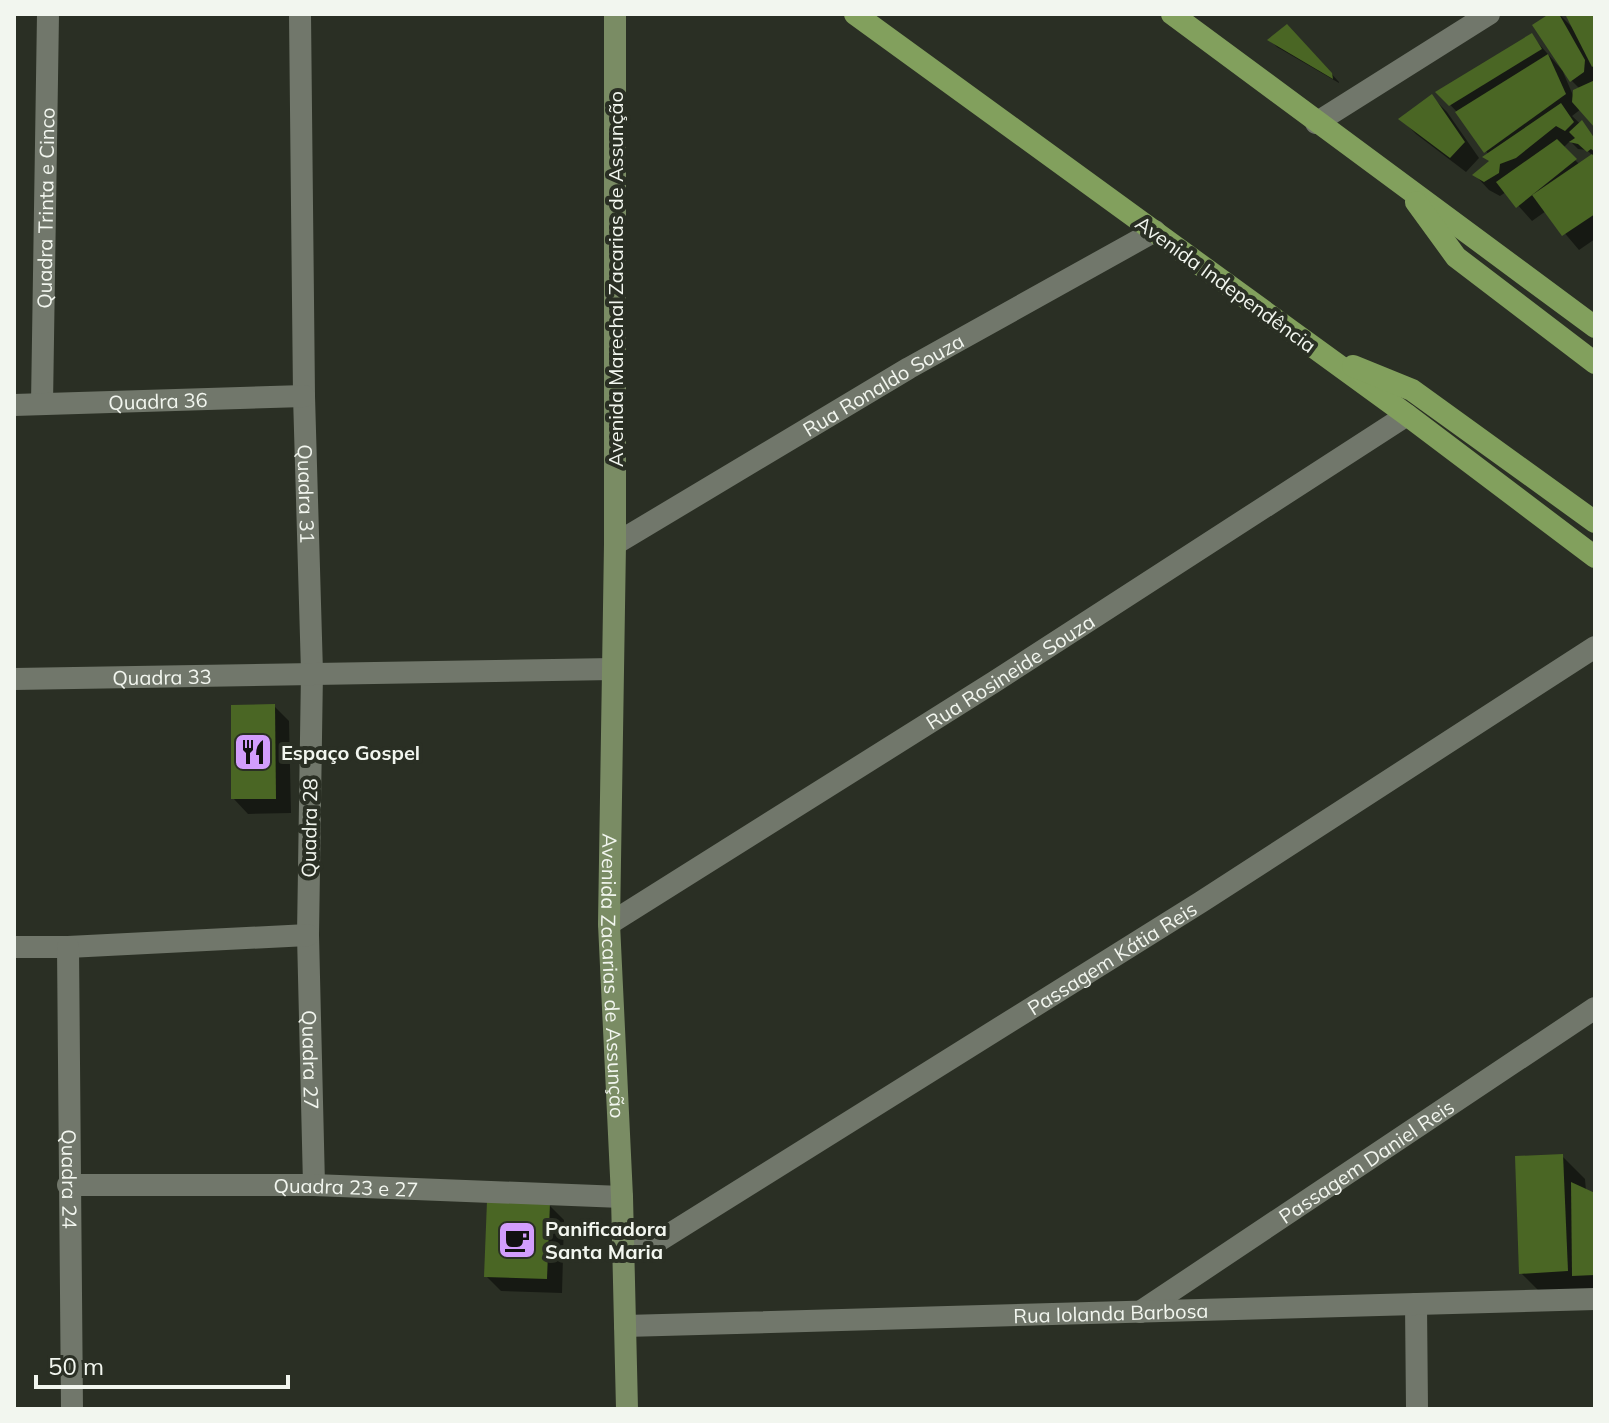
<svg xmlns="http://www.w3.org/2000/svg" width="1609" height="1423" font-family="Mulish,sans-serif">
	<rect width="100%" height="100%" fill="#2a2f24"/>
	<!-- shadow -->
	<g fill="#0007" fill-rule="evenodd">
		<path d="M 1553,14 L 1559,14 L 1574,29 L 1568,14 L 1595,14 L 1595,125 L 1581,109 L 1572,116 L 1595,138 L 1595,239 L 1579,250 L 1546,211 L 1532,221 L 1506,192 L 1500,196 L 1489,190 L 1475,175 L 1491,162 L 1489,155 L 1457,112 L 1438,92 L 1531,35 L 1562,70 ZM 1563,72 L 1580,89 L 1575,100 ZM 1570,141 L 1578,149 L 1587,150 L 1593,156 L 1580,165 L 1563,148 Z"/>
		<polygon points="1287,26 1339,82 1339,83 1277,47 1270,40"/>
		<polygon points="1432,97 1447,112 1479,158 1466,172 1416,134 1401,119"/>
		<polygon points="274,706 289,721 291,813 248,814 233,798"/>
		<polygon points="1562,1156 1585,1179 1586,1191 1595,1195 1595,1290 1544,1296 1521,1273"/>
		<polygon points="549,1205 564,1220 562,1293 501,1291 486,1276"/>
	</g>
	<!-- building -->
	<g fill="#4a6624">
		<polygon points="1549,14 1559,14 1585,60 1584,72 1570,82 1532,25"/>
		<polygon points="1565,14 1595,14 1595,65 1592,67"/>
		<polygon points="1287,24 1332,73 1333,79 1267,40"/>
		<polygon points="1532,33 1542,49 1449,106 1435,92"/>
		<polygon points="1548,54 1566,94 1484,153 1455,112"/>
		<polygon points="1595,80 1595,128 1572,102 1573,90"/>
		<polygon points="1432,94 1465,142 1450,158 1398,119"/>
		<polygon points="1561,103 1574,122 1565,131 1556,126 1516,158 1500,164 1499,173 1484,182 1472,175 1489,161 1482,157"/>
		<polygon points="1582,120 1595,139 1595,152 1591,149 1587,152 1578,144 1569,142 1575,138 1569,132"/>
		<polygon points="1557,139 1577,159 1516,208 1496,182"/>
		<polygon points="1592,154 1595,158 1595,214 1562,236 1532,195"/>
		<polygon points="275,704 276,799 231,799 231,705"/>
		<polygon points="1563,1154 1568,1271 1519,1274 1515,1156"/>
		<polygon points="1571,1182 1595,1193 1595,1275 1572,1276"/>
		<polygon points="487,1201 550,1203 547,1279 484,1277"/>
	</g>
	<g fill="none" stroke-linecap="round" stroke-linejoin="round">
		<!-- minor -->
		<g stroke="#71776b" stroke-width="22">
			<path id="s1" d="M 300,14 L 304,396 L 312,672 L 308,935 L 314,1185"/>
			<polyline points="1316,123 1489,14"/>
			<path id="s2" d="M 42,404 L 48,14"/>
			<path id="s3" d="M 14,405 L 304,396"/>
			<path id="s4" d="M 615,544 L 909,368 L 1155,231"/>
			<path id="s5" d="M 609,924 L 994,682 L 1407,415"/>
			<polyline points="14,947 68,947 308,935"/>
			<path id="s6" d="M 68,947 L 72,1409"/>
			<path id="s7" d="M 68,1185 L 314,1185 L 622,1197"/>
			<path id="s8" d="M 622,1256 L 657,1242 L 1201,902 L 1595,647"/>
			<polyline points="1416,1304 1417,1409"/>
			<path id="s9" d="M 1140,1312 L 1595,1008"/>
			<path id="s10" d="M 625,1326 L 1595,1299"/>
		</g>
		<!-- tertiary -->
		<path stroke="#71776b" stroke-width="22" id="s11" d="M 14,679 L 613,669"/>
		<!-- secondary -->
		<path stroke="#7a8c64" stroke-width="22" id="s12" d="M 615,14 L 615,544 L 609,924 L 622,1197 L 627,1409"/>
		<!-- primary -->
		<g stroke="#82a05d" stroke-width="22">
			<polyline points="855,14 1407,415 1595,557"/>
			<polyline points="1172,14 1595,327"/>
			<polyline points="1416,202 1456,257 1595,363"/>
			<polyline points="1353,366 1412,390 1595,522"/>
		</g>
	</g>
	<!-- icons -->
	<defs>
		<g id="restaurant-square" transform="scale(2)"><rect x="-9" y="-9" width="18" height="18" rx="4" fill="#d29dfd" stroke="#2a2f24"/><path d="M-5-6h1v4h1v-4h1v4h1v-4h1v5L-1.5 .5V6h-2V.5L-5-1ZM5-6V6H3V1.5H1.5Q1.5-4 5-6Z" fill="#111"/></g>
		<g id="cafe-square" transform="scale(2)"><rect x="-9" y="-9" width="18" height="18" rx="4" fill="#d29dfd" stroke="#2a2f24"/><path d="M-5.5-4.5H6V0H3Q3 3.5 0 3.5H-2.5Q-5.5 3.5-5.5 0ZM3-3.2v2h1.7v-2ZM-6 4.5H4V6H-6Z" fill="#111"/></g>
	</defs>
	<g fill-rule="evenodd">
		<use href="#restaurant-square" x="253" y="752"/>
		<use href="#cafe-square" x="517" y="1240"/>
	</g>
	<g text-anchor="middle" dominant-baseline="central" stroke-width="8" stroke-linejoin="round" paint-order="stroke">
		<!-- street labels -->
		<g font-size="20" fill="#f2f6ef" stroke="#2a2f24">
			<text stroke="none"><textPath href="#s2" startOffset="196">Quadra Trinta e Cinco</textPath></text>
			<text transform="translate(615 279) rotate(-90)">Avenida Marechal Zacarias de Assunção</text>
			<text transform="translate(1226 284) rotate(36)">Avenida Independência</text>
			<text stroke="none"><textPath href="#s4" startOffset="312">Rua Ronaldo Souza</textPath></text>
			<text stroke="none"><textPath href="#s3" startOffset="144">Quadra 36</textPath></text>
			<text stroke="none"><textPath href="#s1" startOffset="480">Quadra 31</textPath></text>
			<text stroke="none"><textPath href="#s5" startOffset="474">Rua Rosineide Souza</textPath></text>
			<text stroke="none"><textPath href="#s11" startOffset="148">Quadra 33</textPath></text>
			<text transform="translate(309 828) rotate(-89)">Quadra 28</text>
			<text stroke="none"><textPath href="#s8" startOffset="574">Passagem Kátia Reis</textPath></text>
			<text stroke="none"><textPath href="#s12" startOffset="962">Avenida Zacarias de Assunção</textPath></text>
			<text stroke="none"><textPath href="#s1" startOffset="1046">Quadra 27</textPath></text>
			<text stroke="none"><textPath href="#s9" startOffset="272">Passagem Daniel Reis</textPath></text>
			<text stroke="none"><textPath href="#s6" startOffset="232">Quadra 24</textPath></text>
			<text stroke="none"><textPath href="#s7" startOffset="278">Quadra 23 e 27</textPath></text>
			<text stroke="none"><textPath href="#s10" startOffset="486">Rua Iolanda Barbosa</textPath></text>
		</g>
		<!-- poi labels -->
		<g font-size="20" font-weight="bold" fill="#f2f6ef" stroke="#2a2f24" text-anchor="start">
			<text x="281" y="752">Espaço Gospel</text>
			<text x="545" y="1228">Panificadora<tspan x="545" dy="23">Santa Maria</tspan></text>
		</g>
	</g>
	<!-- border -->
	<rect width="1609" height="1423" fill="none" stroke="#f2f6ef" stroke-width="32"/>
	<!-- scale -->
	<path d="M36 1375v12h252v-12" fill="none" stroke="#f2f6ef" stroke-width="4"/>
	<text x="48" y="1375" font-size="24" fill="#f2f6ef" stroke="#2a2f24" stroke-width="6" paint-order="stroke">50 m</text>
</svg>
